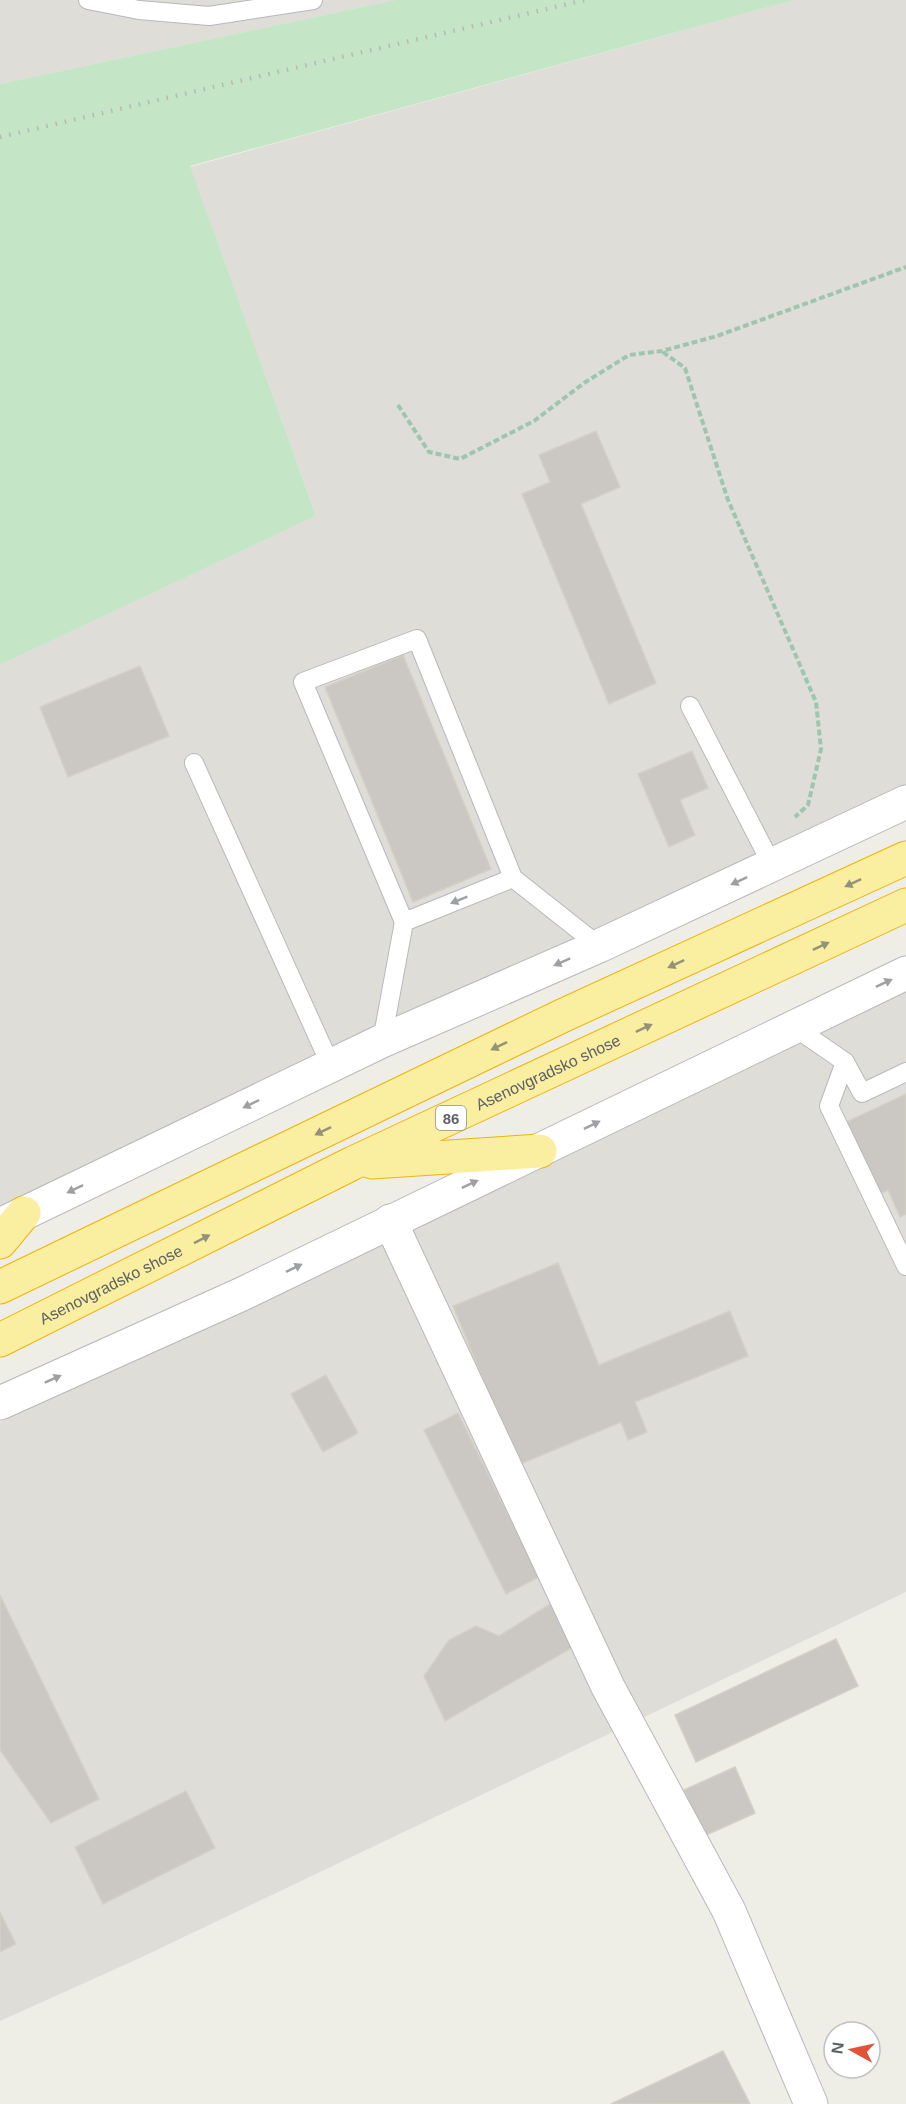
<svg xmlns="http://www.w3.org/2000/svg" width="906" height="2104" font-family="Helvetica,sans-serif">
	<rect width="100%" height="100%" fill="#efeee6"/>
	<!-- industrial -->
	<g fill="#deddd8">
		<polygon points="0,0 395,0 0,84"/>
		<polygon points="794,0 906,0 906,791 0,1213 0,665 316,516 190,167"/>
		<polygon points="906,986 906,1592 142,1957 0,2021 0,1422"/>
	</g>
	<!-- green -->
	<polygon fill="#c4e6c6" points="395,0 794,0 190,166 316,516 0,665 0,84"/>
	<!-- building -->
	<g fill="#cbc8c3" stroke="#d4d0c5" stroke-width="1.5">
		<polygon points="596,431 620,487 581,504 656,683 609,704 522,494 550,482 539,455"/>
		<polygon points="403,655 491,869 413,902 325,687"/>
		<polygon points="140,666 169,736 68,777 40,707"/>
		<polygon points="692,751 708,788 680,800 695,835 669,847 638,774"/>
		<polygon points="906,1094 906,1214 900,1217 888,1190 878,1195 844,1123"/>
		<polygon points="558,1263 599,1365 730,1311 748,1356 635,1402 647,1432 628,1440 621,1422 518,1465 453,1306"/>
		<polygon points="326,1375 358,1433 323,1452 291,1394"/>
		<polygon points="458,1413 539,1577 506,1594 424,1430"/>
		<polygon points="0,1595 99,1799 51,1823 0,1750"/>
		<polygon points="553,1602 575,1646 445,1721 424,1676 449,1640 476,1626 499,1636"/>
		<polygon points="836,1639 858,1686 696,1762 675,1715"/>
		<polygon points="735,1767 755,1813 704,1836 684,1790"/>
		<polygon points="186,1791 215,1848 103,1904 75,1847"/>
		<polygon points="0,1912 16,1944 0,1952"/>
		<polygon points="723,2051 750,2104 611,2104"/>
	</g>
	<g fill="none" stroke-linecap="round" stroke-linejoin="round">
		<!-- service casing -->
		<g stroke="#b6b8bc" stroke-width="20">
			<g id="service">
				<polyline points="88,0 139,10 209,16 313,0"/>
				<polyline points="690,706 772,865"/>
				<polyline points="194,763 331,1066"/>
				<polyline points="404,922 303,682 417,639 513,878 599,946"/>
				<polyline points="793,1026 845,1062 862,1093 906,1072"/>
				<polyline points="382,1041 404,922 513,878"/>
				<polyline points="845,1062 829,1106 906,1266"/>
			</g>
		</g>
		<!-- minor casing -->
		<g stroke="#b6b8bc" stroke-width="35">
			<g id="minor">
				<polyline points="390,1221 608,1687 729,1911 811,2104"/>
				<polyline points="0,1225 382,1041 599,946 906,802"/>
				<polyline points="0,1403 242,1294 906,973"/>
			</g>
		</g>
		<!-- trunk casing -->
		<g stroke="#edb508" stroke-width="35">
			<g id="trunk">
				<polyline points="372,1162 540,1151"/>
				<polyline points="0,1242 24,1213"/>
				<polyline points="0,1287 564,1015 906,858"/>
				<path id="s1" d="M 0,1340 L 353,1163 L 906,905"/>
			</g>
		</g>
		<!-- path -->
		<g stroke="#9dc6ac" stroke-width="4" stroke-dasharray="6 3" stroke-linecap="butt">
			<polyline points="663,352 685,368 728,500 816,702 821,749 808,805 795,817"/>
			<polyline points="398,405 429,452 460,459 534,421 584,383 629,355 662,351 717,336 906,267"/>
		</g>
		<!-- service -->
		<use href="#service" stroke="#fff" stroke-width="18"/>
		<!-- minor -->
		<use href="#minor" stroke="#fff" stroke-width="33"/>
		<!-- trunk -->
		<use href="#trunk" stroke="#faeea0" stroke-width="33"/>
		<!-- rail -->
		<polyline stroke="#b6b7b7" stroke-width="4.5" stroke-dasharray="1.5 8" stroke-linecap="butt" points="0,137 585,0"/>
	</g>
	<!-- one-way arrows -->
	<defs><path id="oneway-solid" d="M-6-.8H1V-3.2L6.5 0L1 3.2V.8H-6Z" transform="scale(1.5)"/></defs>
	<g fill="#9ea0a3">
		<use href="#oneway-solid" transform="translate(739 881) rotate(155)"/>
		<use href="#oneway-solid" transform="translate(459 900) rotate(158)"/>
		<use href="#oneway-solid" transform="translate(562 962) rotate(156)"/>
		<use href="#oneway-solid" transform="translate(884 983) rotate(-25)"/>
		<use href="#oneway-solid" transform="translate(251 1104) rotate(154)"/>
		<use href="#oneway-solid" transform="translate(592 1125) rotate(-26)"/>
		<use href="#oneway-solid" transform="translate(470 1184) rotate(-25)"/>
		<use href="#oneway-solid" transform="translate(75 1189) rotate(154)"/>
		<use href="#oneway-solid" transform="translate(294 1268) rotate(-26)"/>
		<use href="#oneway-solid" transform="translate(53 1379) rotate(-24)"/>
	</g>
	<g fill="#95927a">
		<use href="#oneway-solid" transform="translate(853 883) rotate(155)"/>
		<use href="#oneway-solid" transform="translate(821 946) rotate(-25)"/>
		<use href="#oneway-solid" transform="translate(676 964) rotate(155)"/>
		<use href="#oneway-solid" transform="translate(644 1028) rotate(-25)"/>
		<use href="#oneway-solid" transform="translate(499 1046) rotate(154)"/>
		<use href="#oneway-solid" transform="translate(323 1131) rotate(154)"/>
		<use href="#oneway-solid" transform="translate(202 1239) rotate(-27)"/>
	</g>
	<g text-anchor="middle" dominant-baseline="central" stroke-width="6" stroke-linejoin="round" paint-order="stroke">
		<!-- shield labels -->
		<rect fill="#fff" stroke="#8e9094" stroke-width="1.5" x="436" y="1106" width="30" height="24" rx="4.5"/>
		<g font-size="15" font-weight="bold" fill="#5e6166">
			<text x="451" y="1118">86</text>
		</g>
		<!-- street labels -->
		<g font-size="16" fill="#5e6166" stroke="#fff">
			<text stroke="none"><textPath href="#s1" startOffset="610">Asenovgradsko shose</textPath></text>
			<text stroke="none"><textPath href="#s1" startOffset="124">Asenovgradsko shose</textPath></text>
		</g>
	</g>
	<!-- north arrow -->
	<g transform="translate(852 2050) rotate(278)"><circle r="28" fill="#ffffff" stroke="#bfc0c2" stroke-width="1.5"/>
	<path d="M0-4.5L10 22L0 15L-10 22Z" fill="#e35138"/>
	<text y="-9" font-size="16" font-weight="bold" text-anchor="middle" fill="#5e6166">N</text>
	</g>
</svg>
